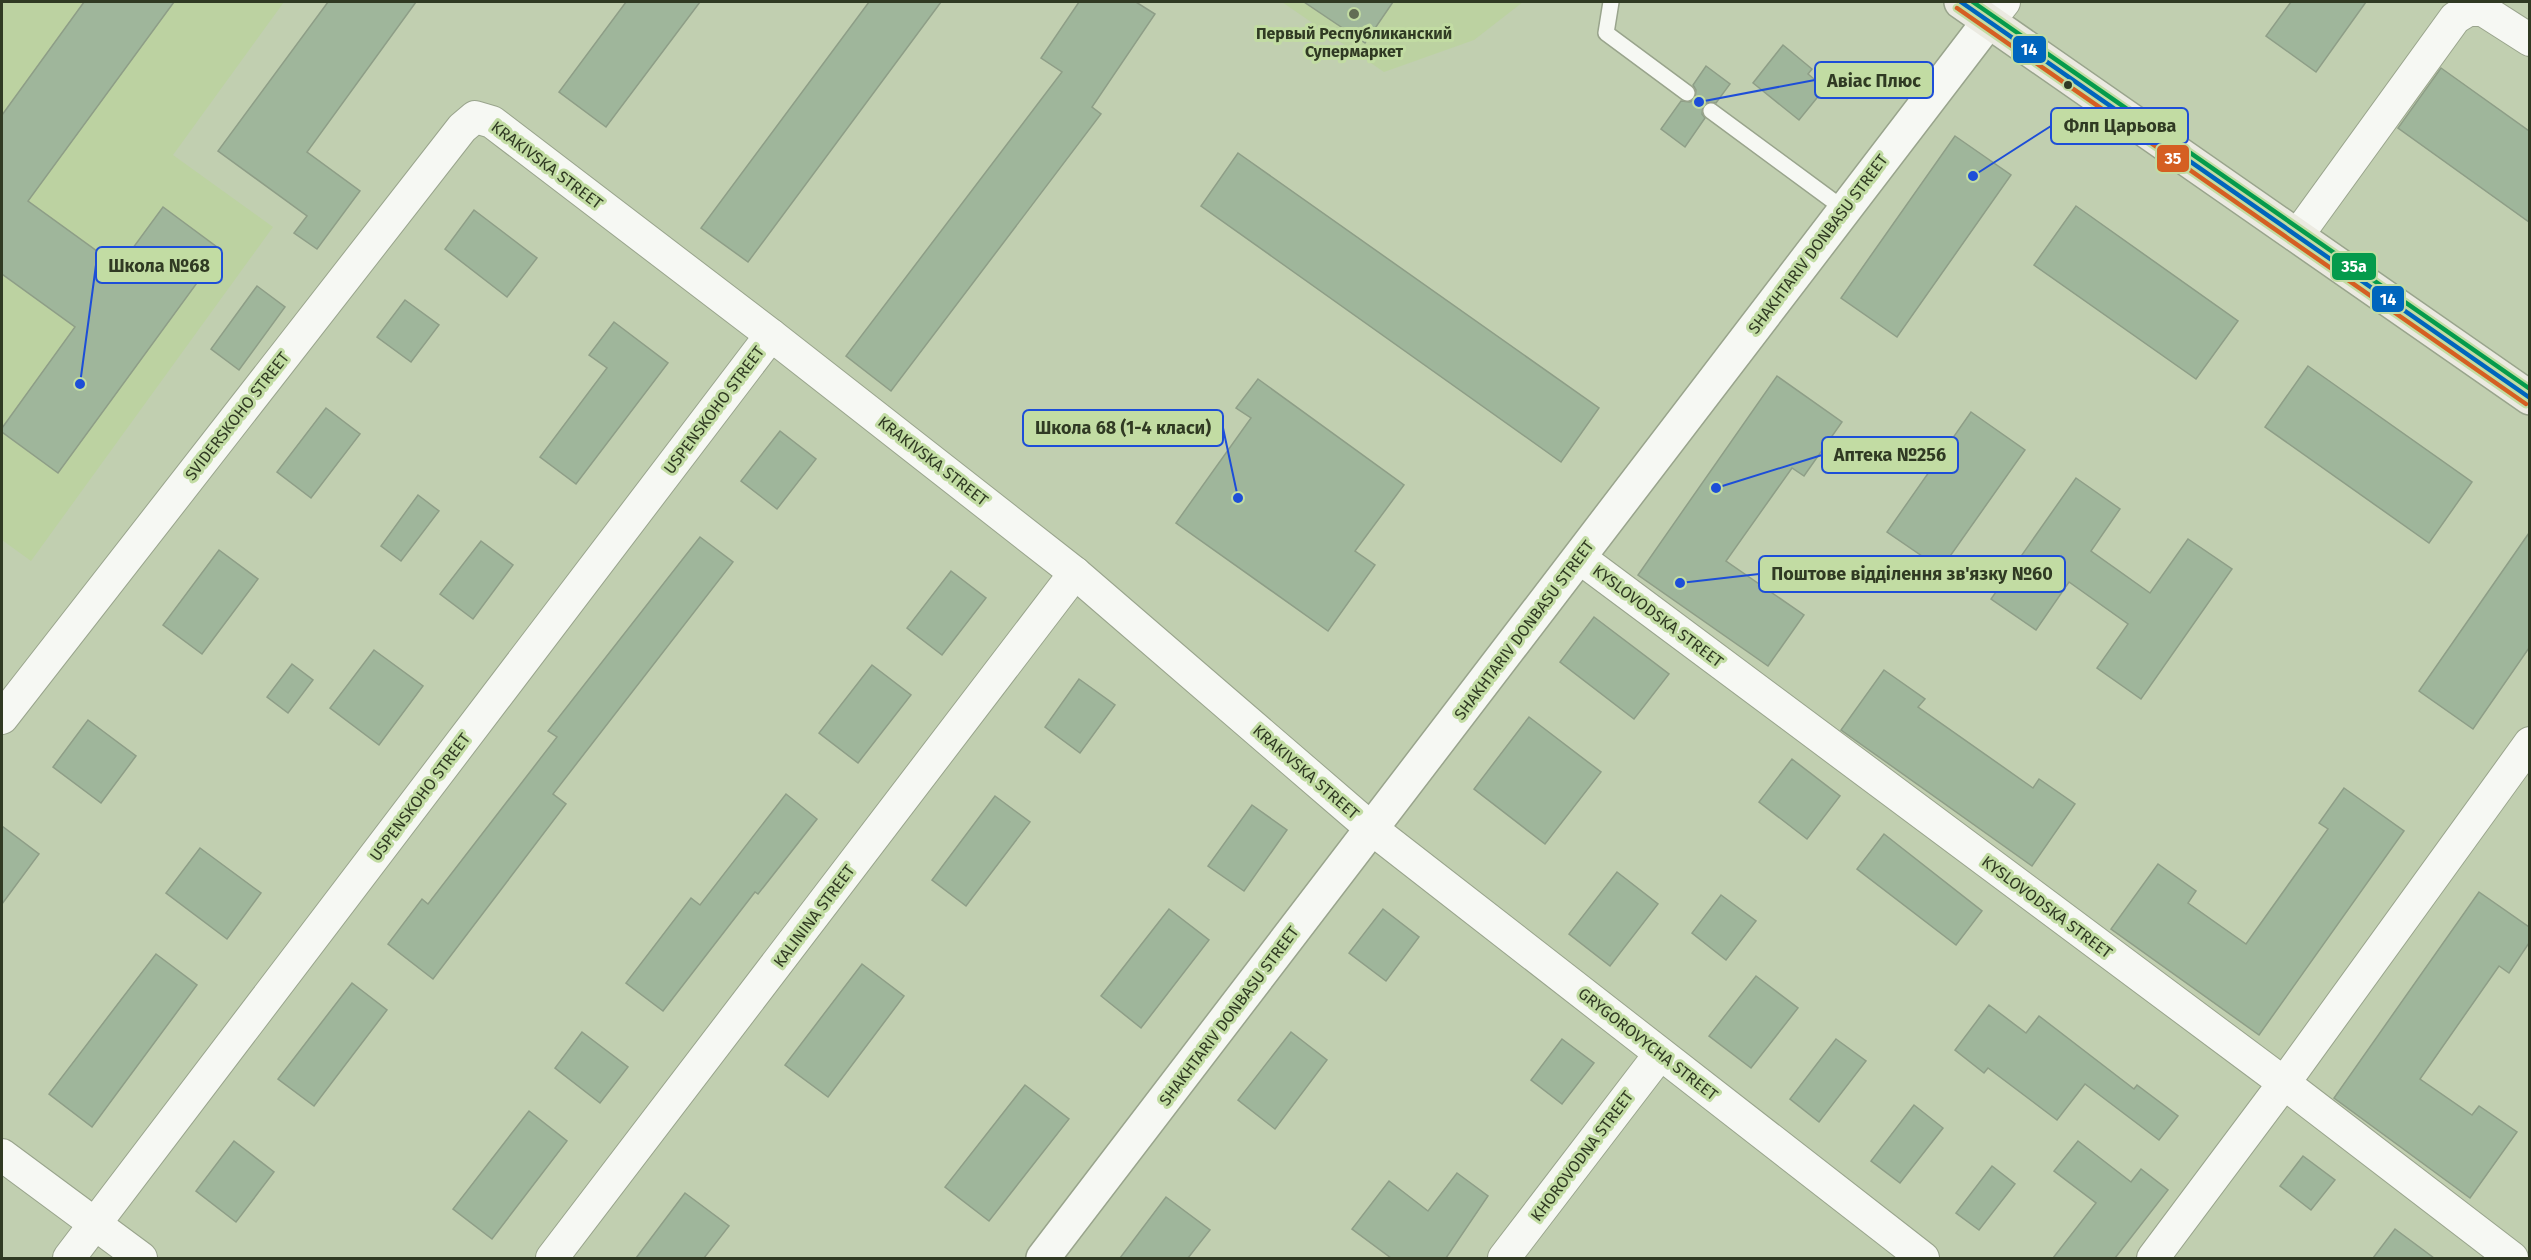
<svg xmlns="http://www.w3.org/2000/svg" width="2531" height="1260" font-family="'Fira Sans',sans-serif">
	<rect width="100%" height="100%" fill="#c1cfb0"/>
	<!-- built -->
	<g fill="#bcd2a1">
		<polygon points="2,2 284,2 173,155 273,227 31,561 2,540"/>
		<polygon points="1282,2 1523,2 1474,40 1384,72"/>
	</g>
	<!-- building -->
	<g fill="#9fb69b" stroke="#8e9e87" stroke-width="1.5">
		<polygon points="84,2 174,2 28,201 119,267 163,207 221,250 58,473 2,432 2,428 75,327 2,274 2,115"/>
		<polygon points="328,2 416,2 307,152 360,191 317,249 294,233 307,216 218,151"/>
		<polygon points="626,2 700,2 606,127 559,92"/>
		<polygon points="869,2 941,2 748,262 701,228"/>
		<polygon points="1079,2 1136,2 1155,14 1092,107 1101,114 891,391 846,356 1062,72 1041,58"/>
		<polygon points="1304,2 1393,2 1365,43"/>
		<polygon points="2291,2 2366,2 2316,72 2266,36"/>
		<polygon points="1783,45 1812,69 1808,74 1825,88 1799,120 1753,83"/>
		<polygon points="1706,66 1730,84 1716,103 1708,102 1703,106 1702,114 1705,118 1685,147 1661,129 1681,101 1690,102 1695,98 1696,90 1693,85"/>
		<polygon points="2441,68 2529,131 2529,222 2398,128"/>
		<polygon points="1955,136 2011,175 1897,337 1841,298"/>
		<polygon points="1238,153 1599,408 1561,462 1201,206"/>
		<polygon points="2076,206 2238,321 2196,379 2034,265"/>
		<polygon points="474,210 537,258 507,297 445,249"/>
		<polygon points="257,286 285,307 239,370 211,349"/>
		<polygon points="405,300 439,325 411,362 377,337"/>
		<polygon points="614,322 668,363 576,484 540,457 607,368 589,355"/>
		<polygon points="2308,366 2472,482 2429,543 2265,427"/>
		<polygon points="1777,376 1842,422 1804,476 1792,468 1726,561 1804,615 1768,666 1638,575"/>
		<polygon points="1258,379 1404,485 1355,551 1375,565 1328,631 1176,523 1251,418 1236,408"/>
		<polygon points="326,408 360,434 311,498 277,472"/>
		<polygon points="1971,412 2025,450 1941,569 1887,532"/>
		<polygon points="780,431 816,459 777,509 741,481"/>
		<polygon points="2076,478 2120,509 2091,551 2150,593 2188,539 2232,569 2141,699 2097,668 2128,624 2069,582 2036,630 1991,599"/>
		<polygon points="418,495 439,511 401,561 381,546"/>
		<polygon points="2529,533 2529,648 2473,729 2419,691"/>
		<polygon points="700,537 733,562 553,794 566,804 433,979 388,944 422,899 428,904 557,737 548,731"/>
		<polygon points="481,541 513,565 473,619 440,594"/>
		<polygon points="219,550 258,579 202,654 163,625"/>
		<polygon points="951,571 986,598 942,655 907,628"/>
		<polygon points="1594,617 1669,674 1634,719 1560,662"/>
		<polygon points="374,650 423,686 379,745 330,708"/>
		<polygon points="292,664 313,680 288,713 267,697"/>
		<polygon points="872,665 911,695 858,763 819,733"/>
		<polygon points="1884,670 1925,699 1918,707 2033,788 2039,779 2075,804 2032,866 1841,730"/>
		<polygon points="1079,679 1115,705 1080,753 1045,727"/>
		<polygon points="1529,717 1601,772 1545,844 1474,789"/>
		<polygon points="88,720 136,756 101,803 53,767"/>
		<polygon points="1792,759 1840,796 1807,839 1759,802"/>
		<polygon points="2344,788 2404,831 2259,1035 2111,929 2158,864 2196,891 2188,903 2246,944 2328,829 2319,823"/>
		<polygon points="786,794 817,819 758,894 755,892 663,1011 626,983 691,898 700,905"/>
		<polygon points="995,796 1030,822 966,906 932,880"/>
		<polygon points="1252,805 1287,830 1244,891 1208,866"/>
		<polygon points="2,826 39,854 2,904"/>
		<polygon points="1884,834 1982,911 1956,945 1857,869"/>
		<polygon points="200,848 261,893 227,939 166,893"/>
		<polygon points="1617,872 1658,904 1610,966 1569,934"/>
		<polygon points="2479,892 2529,927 2529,943 2509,973 2499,966 2420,1079 2472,1115 2479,1106 2517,1132 2470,1198 2334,1098"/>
		<polygon points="1721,895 1756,921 1726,960 1692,933"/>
		<polygon points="1169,909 1209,940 1141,1028 1101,996"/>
		<polygon points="1383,909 1419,937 1386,981 1349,953"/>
		<polygon points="156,954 197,985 92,1127 49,1094"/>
		<polygon points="862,964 904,996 828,1097 785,1065"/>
		<polygon points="1756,976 1798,1008 1751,1068 1709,1036"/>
		<polygon points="352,983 387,1010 314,1106 278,1079"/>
		<polygon points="1989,1005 2026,1033 2039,1016 2134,1089 2137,1085 2178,1116 2159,1140 2085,1084 2057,1120 1988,1068 1984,1073 1955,1050"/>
		<polygon points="582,1032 628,1067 600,1103 555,1068"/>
		<polygon points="1291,1032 1327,1060 1275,1129 1238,1100"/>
		<polygon points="1562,1039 1594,1063 1562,1104 1531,1080"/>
		<polygon points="1836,1039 1866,1061 1819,1122 1790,1099"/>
		<polygon points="1025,1085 1069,1119 989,1221 945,1187"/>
		<polygon points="1914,1105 1943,1128 1900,1183 1871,1161"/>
		<polygon points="529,1111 567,1141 492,1239 453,1209"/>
		<polygon points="234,1141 274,1172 236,1222 196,1191"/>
		<polygon points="2078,1141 2131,1182 2141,1169 2168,1190 2115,1258 2053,1258 2096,1203 2054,1171"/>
		<polygon points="2303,1156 2335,1180 2311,1210 2280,1186"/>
		<polygon points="1992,1166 2015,1184 1979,1230 1956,1213"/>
		<polygon points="1457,1173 1488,1196 1446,1258 1391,1258 1352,1229 1389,1181 1428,1211"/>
		<polygon points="685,1193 729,1226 704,1258 636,1258"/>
		<polygon points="1166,1197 1210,1230 1188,1258 1120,1258"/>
		<polygon points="2395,1229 2434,1258 2373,1258"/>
	</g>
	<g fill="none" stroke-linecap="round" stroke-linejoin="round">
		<!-- service casing -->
		<g stroke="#99a48c" stroke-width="18">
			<g id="service">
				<polyline points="1611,2 1606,33 1687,93"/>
				<polyline points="1711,111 1844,209"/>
			</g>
		</g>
		<!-- minor casing -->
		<g stroke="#99a48c" stroke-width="34">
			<g id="minor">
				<polyline points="1989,21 2004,2"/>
				<polyline points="2297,236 2455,18 2468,10 2483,10 2530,40"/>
				<polyline points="1580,558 2284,1083 2512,1258"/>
				<polyline points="2,718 462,128 475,117 492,122 771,335 1075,573 1372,829 1923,1258"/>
				<polyline points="2,1155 141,1258"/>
				<polyline points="69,1258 771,335"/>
				<polyline points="552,1258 1075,573"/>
				<polyline points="1504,1258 1660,1054"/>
				<polyline points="2153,1258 2284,1083 2530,743"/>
			</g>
		</g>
		<!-- tertiary casing -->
		<g stroke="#99a48c" stroke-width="36">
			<polyline id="tertiary" points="1043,1258 1989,21"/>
		</g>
		<!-- secondary casing -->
		<g stroke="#99a48c" stroke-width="36">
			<polyline id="secondary" points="1961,2 2530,398"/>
		</g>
		<!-- service -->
		<use href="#service" stroke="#f6f8f3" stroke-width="15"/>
		<!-- minor -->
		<use href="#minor" stroke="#f6f8f3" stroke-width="32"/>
		<!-- tertiary -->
		<use href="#tertiary" stroke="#f6f8f3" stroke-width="33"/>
		<!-- secondary -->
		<use href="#secondary" stroke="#ebeae1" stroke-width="33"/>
		<!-- bus-1 casing -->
		<g stroke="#c2dca3" stroke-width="9">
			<polyline id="bus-1" points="1961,2 2530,398"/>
		</g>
		<!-- bus-2 casing -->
		<g stroke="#c2dca3" stroke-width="9">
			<polyline id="bus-2" points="1957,8 2526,404"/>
		</g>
		<!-- bus-3 casing -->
		<g stroke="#c2dca3" stroke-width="9">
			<polyline id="bus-3" points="1973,2 2530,389"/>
		</g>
		<!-- bus-1 -->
		<use href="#bus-1" stroke="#0065bd" stroke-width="4.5"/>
		<!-- bus-2 -->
		<use href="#bus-2" stroke="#d55f22" stroke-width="4.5"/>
		<!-- bus-3 -->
		<use href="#bus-3" stroke="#059b4c" stroke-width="4.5"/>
	</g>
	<!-- markers -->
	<circle fill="#636e54" stroke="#c2dca3" stroke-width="2" cx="1354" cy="14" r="6"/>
	<circle fill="#303a23" stroke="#c2dca3" stroke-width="2" cx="2068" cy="85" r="5"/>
	<g text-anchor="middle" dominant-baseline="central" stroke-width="6" stroke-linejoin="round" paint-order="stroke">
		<!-- poi labels -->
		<g font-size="16" font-weight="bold" fill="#303a23" stroke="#c2dca3">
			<text x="1354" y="33">Первый Республиканский<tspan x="1354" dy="18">Супермаркет</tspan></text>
		</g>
		<!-- street labels -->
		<g font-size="16" fill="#303a23" stroke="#c2dca3">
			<text transform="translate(547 165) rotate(37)">KRAKIVSKA STREET</text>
			<text transform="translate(1818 244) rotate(-53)">SHAKHTARIV DONBASU STREET</text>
			<text transform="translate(714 410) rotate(-53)">USPENSKOHO STREET</text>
			<text transform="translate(237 416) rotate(-52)">SVIDERSKOHO STREET</text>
			<text transform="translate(933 461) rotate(38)">KRAKIVSKA STREET</text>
			<text transform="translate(1658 616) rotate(37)">KYSLOVODSKA STREET</text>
			<text transform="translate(1524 630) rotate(-53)">SHAKHTARIV DONBASU STREET</text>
			<text transform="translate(1306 772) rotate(41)">KRAKIVSKA STREET</text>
			<text transform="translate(420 797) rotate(-53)">USPENSKOHO STREET</text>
			<text transform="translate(2047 907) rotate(37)">KYSLOVODSKA STREET</text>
			<text transform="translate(814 916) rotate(-53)">KALININA STREET</text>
			<text transform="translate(1229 1016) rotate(-53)">SHAKHTARIV DONBASU STREET</text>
			<text transform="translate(1648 1044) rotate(38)">GRYGOROVYCHA STREET</text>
			<text transform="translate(1582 1156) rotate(-53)">KHOROVODNA STREET</text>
		</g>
	</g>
	<!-- callouts -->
	<path fill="none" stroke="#1d4ed8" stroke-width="2" d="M1699 102L1815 80M1973 176L2051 126M80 384L96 265M1238 498L1223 428M1716 488L1822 455M1680 583L1759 574"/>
	<g fill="#1d4ed8" stroke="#c2dca3" stroke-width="2">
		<circle cx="1699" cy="102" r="6"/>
		<circle cx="1973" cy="176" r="6"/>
		<circle cx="80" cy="384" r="6"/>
		<circle cx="1238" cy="498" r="6"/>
		<circle cx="1716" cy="488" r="6"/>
		<circle cx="1680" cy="583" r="6"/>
	</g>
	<g fill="#c2dca3" stroke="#1d4ed8" stroke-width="2">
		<rect x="1815" y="62" width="118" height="36" rx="6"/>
		<rect x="2051" y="108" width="137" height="36" rx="6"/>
		<rect x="96" y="247" width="126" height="36" rx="6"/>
		<rect x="1023" y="410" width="200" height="36" rx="6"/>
		<rect x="1822" y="437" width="136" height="36" rx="6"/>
		<rect x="1759" y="556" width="306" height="36" rx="6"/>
	</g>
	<g font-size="18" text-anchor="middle" font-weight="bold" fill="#303a23">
		<text x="1874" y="87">Авіас Плюс</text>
		<text x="2120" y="132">Флп Царьова</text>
		<text x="159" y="272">Школа №68</text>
		<text x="1123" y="434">Школа 68 (1-4 класи)</text>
		<text x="1890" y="461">Аптека №256</text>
		<text x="1912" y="580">Поштове відділення зв'язку №60</text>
	</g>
	<g stroke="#c2dca3" stroke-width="2">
		<rect x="2012" y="35" width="35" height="29" rx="6" fill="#0065bd"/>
		<rect x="2156" y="144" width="34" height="29" rx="6" fill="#d55f22"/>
		<rect x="2331" y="252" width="46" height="29" rx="6" fill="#059b4c"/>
		<rect x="2371" y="285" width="34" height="28" rx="6" fill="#0065bd"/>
	</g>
	<g font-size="16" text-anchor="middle" font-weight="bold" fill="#fff">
		<text x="2029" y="55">14</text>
		<text x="2173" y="164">35</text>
		<text x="2354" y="272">35а</text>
		<text x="2388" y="305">14</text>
	</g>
	<!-- border -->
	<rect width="2531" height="1260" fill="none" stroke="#303a23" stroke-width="6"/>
</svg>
